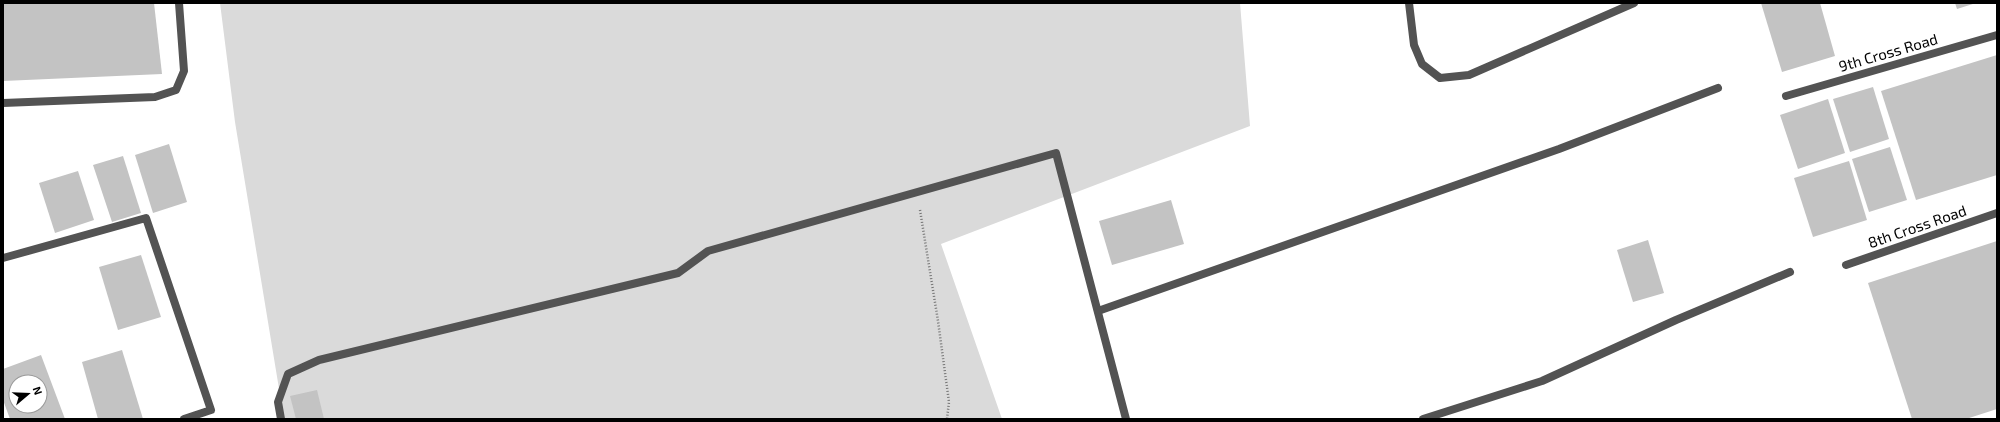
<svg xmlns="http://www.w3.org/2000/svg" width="2000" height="422" font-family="'Exo 2',sans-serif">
	<rect width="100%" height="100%" fill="#fff"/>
	<!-- green -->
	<polygon fill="#dadada" points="220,3 1240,3 1250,126 941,244 1002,419 284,419 235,122"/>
	<!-- building -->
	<g fill="#c3c3c3" fill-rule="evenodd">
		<polygon points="3,3 154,3 162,74 3,81"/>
		<polygon points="1761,3 1820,3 1835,56 1782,72"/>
		<polygon points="1955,3 1976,3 1957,9"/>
		<polygon points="1997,55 1997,175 1916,200 1881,91"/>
		<polygon points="1873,87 1889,139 1850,152 1833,99"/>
		<polygon points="1828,99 1845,153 1798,169 1780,115"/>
		<polygon points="169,144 187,202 153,213 135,155"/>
		<polygon points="1890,147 1907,200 1869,212 1852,159"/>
		<polygon points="123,156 141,213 112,222 93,165"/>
		<polygon points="1849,161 1867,220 1813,237 1794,178"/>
		<polygon points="78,171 94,220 55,233 39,183"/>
		<polygon points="1171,200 1184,244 1112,265 1099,221"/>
		<polygon points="1648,240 1664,293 1633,302 1617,250"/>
		<polygon points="1997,241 1997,409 1966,419 1912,419 1868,283"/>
		<polygon points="141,255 161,317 118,330 99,267"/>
		<polygon points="122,350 143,419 98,419 82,362"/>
		<path d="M 41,355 L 65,419 L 10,419 L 3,400 L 3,369 ZM 16,382 L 40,382 L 40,406 L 16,406 Z"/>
		<polygon points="317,390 324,419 296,419 290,396"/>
	</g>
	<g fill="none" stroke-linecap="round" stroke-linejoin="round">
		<!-- path -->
		<polyline stroke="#757575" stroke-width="2.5" stroke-dasharray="1 2" stroke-linecap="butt" points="920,210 938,321 949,402 947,419"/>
		<!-- minor -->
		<g stroke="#535353" stroke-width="8">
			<polyline points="1409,3 1414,45 1422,64 1440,78 1469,75 1634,3"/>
			<polyline points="1786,96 1997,35"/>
			<polyline points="3,103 155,97 176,90 184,71 179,3"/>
			<polyline points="3,258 146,218 211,410 184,419"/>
			<polyline points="1846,265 1997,213"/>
			<polyline points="1098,311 1559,149 1718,88"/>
			<polyline points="281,419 278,402 288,374 319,360 678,273 708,251 1056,153 1126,419"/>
			<polyline points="1423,419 1542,381 1676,320 1790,272"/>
		</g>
	</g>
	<g text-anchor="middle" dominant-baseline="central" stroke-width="4" stroke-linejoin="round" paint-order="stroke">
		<!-- street labels -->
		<g font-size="15" fill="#000" stroke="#fff">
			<text transform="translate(1888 52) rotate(-16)">9th Cross Road</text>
			<text transform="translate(1917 226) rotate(-19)">8th Cross Road</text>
		</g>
	</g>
	<!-- border -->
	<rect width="2000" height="422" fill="none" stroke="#000000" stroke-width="8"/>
	<!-- north arrow -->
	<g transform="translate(28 394) rotate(71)"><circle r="19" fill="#ffffff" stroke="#999999"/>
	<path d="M0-3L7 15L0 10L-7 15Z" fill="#000000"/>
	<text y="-6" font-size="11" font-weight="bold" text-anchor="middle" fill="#000000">N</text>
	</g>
</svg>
